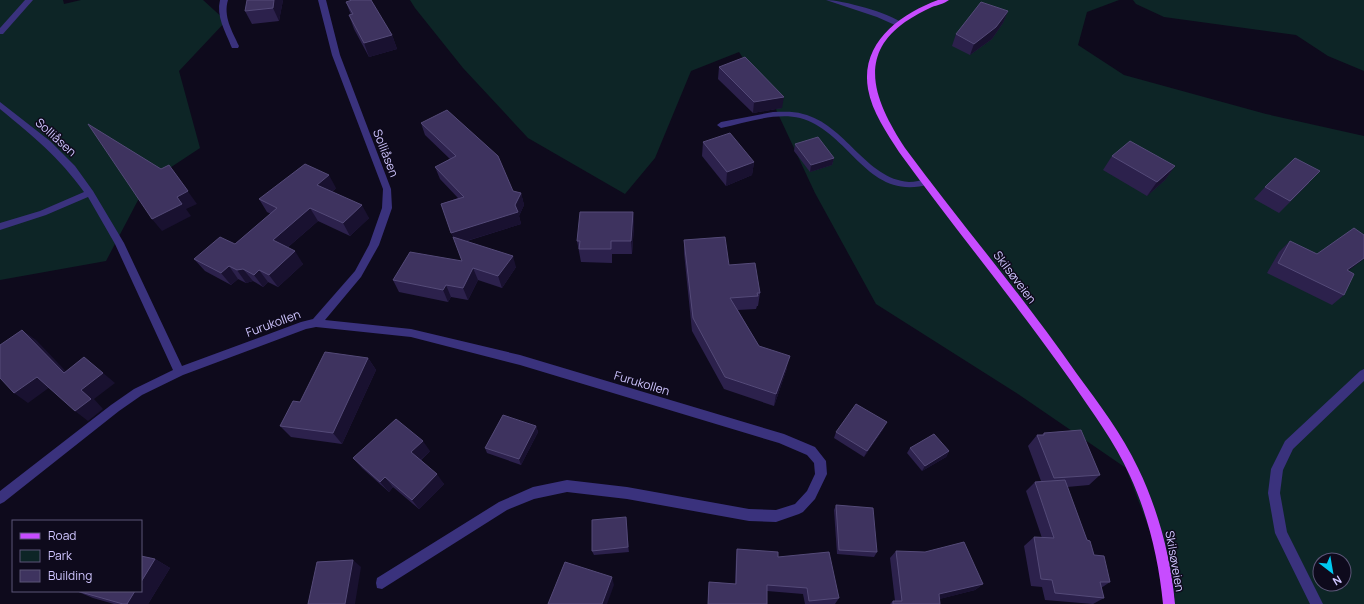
<svg xmlns="http://www.w3.org/2000/svg" width="1364" height="604" font-family="Manrope,sans-serif">
	<rect width="100%" height="100%" fill="#0e0a1c"/>
	<!-- green -->
	<g fill="#0d2526" fill-rule="evenodd">
		<polygon points="0,0 63,0 64,4 81,0 203,0 226,21 179,71 200,148 147,183 106,261 0,280"/>
		<path d="M 410,0 L 1119,0 L 1087,12 L 1078,45 L 1124,75 L 1266,114 L 1364,136 L 1364,604 L 1172,604 L 1175,597 L 1126,468 L 1018,394 L 876,304 L 815,193 L 772,101 L 739,52 L 691,71 L 655,158 L 625,194 L 528,138 L 463,68 L 415,8 ZM 1320,560 L 1344,560 L 1344,584 L 1320,584 Z"/>
		<polygon points="1133,0 1364,0 1364,71 1328,56 1296,35 1164,17 1136,4"/>
	</g>
	<g fill="none" stroke-linecap="round" stroke-linejoin="round">
		<!-- street -->
		<g fill="#3a327d" fill-rule="evenodd">
			<polygon points="25,0 33,0 3,34 0,34 0,28"/>
			<path d="M 220,0 L 228,0 C 223,16 232,31 239,46 L 238,48 L 232,48 L 231,46 C 225,31 216,16 220,0 Z"/>
			<path d="M 318,0 L 326,0 L 340,55 L 391,189 L 392,208 L 379,245 L 361,277 L 325,320 L 411,329 L 520,355 L 784,434 L 815,447 L 826,461 L 827,474 L 815,499 L 803,512 L 799,514 L 776,522 L 749,521 L 627,499 L 567,492 L 534,499 L 507,510 L 382,589 L 377,588 L 376,583 L 377,578 L 499,502 L 533,487 L 567,480 L 627,487 L 749,509 L 776,510 L 795,504 L 807,491 L 815,474 L 814,463 L 807,455 L 779,443 L 520,365 L 411,337 L 316,327 L 306,329 L 183,375 L 142,395 L 119,411 L 4,502 L 0,504 L 0,491 L 111,405 L 134,389 L 173,370 L 115,244 L 88,197 L 46,215 L 0,230 L 0,223 L 40,211 L 84,192 C 59,157 33,136 0,109 L 0,102 L 50,141 L 75,166 L 93,191 L 124,243 L 182,366 L 301,322 L 313,319 L 355,271 L 369,245 L 382,208 L 383,189 L 332,55 Z"/>
			<path d="M 826,0 C 842,0 890,13 902,23 L 901,25 L 895,25 L 877,17 Z"/>
			<path d="M 773,112 C 783,112 793,111 803,114 C 845,124 866,179 909,182 C 915,182 921,180 927,179 L 931,182 L 930,184 C 867,203 851,132 800,118 C 775,112 745,123 721,128 L 717,125 L 721,122 Z"/>
			<polygon points="1364,369 1364,381 1293,449 1283,470 1280,493 1287,532 1323,604 1310,604 1275,533 1268,493 1271,469 1285,441 1360,371"/>
		</g>
		<!-- primary -->
		<path fill="#c74cff" fill-rule="evenodd" d="M 938,0 L 949,0 C 944,4 937,5 932,7 C 923,11 914,16 905,22 C 854,58 878,106 905,148 C 961,224 1023,296 1077,374 C 1099,404 1122,434 1138,468 C 1158,509 1171,558 1175,604 L 1163,604 C 1159,561 1148,515 1130,476 C 1115,442 1092,412 1071,381 C 1016,303 955,229 899,152 C 887,133 872,112 868,89 C 860,43 900,14 938,0 Z"/>
	</g>
	<!-- wall -->
	<g fill="#2c214c">
		<polygon points="283,0 279,21 252,24 245,11"/>
		<polygon points="346,2 392,35 397,49 369,57 354,29 349,15 351,15"/>
		<polygon points="1008,11 1003,23 992,39 970,55 952,46 956,34"/>
		<polygon points="719,67 782,108 753,113 718,79"/>
		<polygon points="421,123 513,191 521,193 524,205 519,216 521,224 467,241 516,267 502,288 478,280 468,300 451,297 448,302 399,292 393,280 462,261 441,204 458,198 440,179 435,167 450,159 425,135"/>
		<polygon points="703,142 754,162 752,175 726,186 702,156"/>
		<polygon points="795,144 834,158 832,165 810,172 794,151"/>
		<polygon points="1112,156 1175,166 1165,180 1147,196 1103,170"/>
		<polygon points="1309,183 1279,213 1254,199 1265,187"/>
		<polygon points="336,188 332,192 369,218 350,236 318,221 287,248 303,264 278,287 268,282 263,287 253,281 246,283 238,279 231,285 205,271 194,259 235,244 271,214 267,212 259,199"/>
		<polygon points="633,212 634,225 632,254 612,254 612,263 581,262 577,241"/>
		<polygon points="684,240 729,265 760,293 758,306 757,306 756,309 738,310 759,346 787,368 774,406 724,389 692,331 684,253"/>
		<polygon points="1290,241 1317,254 1348,271 1344,295 1332,305 1267,273 1279,252"/>
		<polygon points="368,358 376,370 342,444 291,437 280,426"/>
		<polygon points="536,426 538,432 521,465 487,453 485,448"/>
		<polygon points="884,428 864,457 834,438 836,432"/>
		<polygon points="1044,433 1100,475 1089,485 1067,487 1087,540 1094,555 1110,582 1101,588 1104,598 1093,604 1045,600 1042,587 1031,586 1024,546 1034,537 1042,538 1026,491 1035,482 1041,481 1028,446 1037,435 1042,435"/>
		<polygon points="910,448 949,451 946,457 922,471 907,453"/>
		<polygon points="430,451 421,460 444,484 419,509 393,487 389,492 362,468 353,458"/>
		<polygon points="836,505 877,552 874,557 837,554 834,510"/>
		<polygon points="626,517 629,552 594,555 592,551"/>
		<polygon points="737,549 778,557 839,598 835,604 805,604 803,594 767,591 767,604 708,604 709,582 735,584 736,556"/>
		<polygon points="896,551 983,584 975,590 939,599 940,604 890,604 893,601 895,601 890,558"/>
		<polygon points="155,559 170,568 148,604 114,604 93,598 76,591"/>
	</g>
	<!-- shaded-wall -->
	<g fill="#191130">
		<polygon points="274,0 283,0 279,21 273,8"/>
		<polygon points="1008,11 1003,23 992,39 970,55 974,44"/>
		<polygon points="392,35 397,49 369,57 364,43"/>
		<polygon points="784,97 782,108 753,113 754,102"/>
		<polygon points="834,158 832,165 810,172 811,165"/>
		<polygon points="754,162 752,175 726,186 727,172"/>
		<polygon points="169,165 197,204 186,209 191,216 162,231 152,219 177,197"/>
		<polygon points="1175,166 1165,180 1147,196 1157,182"/>
		<polygon points="329,175 336,188 324,198 317,185"/>
		<polygon points="521,193 524,205 519,216 521,224 456,244 451,233 515,205"/>
		<polygon points="362,205 369,218 350,236 343,223"/>
		<polygon points="310,208 318,221 281,253 273,240"/>
		<polygon points="633,212 634,225 632,254 631,241"/>
		<polygon points="295,251 303,264 278,287 269,275"/>
		<polygon points="513,256 516,267 502,288 498,276"/>
		<polygon points="1364,258 1364,259 1335,281 1347,270"/>
		<polygon points="229,266 238,279 231,285 221,273"/>
		<polygon points="473,268 478,280 468,300 463,288"/>
		<polygon points="243,269 253,281 246,283 237,270"/>
		<polygon points="259,270 268,282 263,287 254,275"/>
		<polygon points="446,285 451,297 448,302 443,290"/>
		<polygon points="22,330 36,340 77,383 64,373"/>
		<polygon points="790,356 787,368 774,406 776,394"/>
		<polygon points="84,357 115,383 94,399 103,409 88,421 75,411 81,390"/>
		<polygon points="368,358 376,370 342,444 333,433"/>
		<polygon points="37,377 50,387 28,403 14,393"/>
		<polygon points="887,422 884,428 864,457 867,451"/>
		<polygon points="536,426 538,432 521,465 519,459"/>
		<polygon points="423,441 430,451 418,462 411,452"/>
		<polygon points="949,451 946,457 922,471 925,466"/>
		<polygon points="437,474 444,484 419,509 412,500"/>
		<polygon points="385,477 393,487 389,492 380,482"/>
		<polygon points="626,517 627,522 629,552 628,547"/>
		<polygon points="155,559 170,568 148,604 127,604 135,591 141,591 141,582"/>
		<polygon points="353,560 361,567 355,604 345,604"/>
		<polygon points="612,577 614,585 607,604 602,604"/>
		<polygon points="983,584 975,590 932,601 939,594"/>
	</g>
	<!-- building -->
	<g fill="#3e335f" stroke="#544a78">
		<polygon points="247,0 274,0 273,8 245,11"/>
		<polygon points="352,0 371,0 392,35 364,43 349,15 353,14 346,2"/>
		<polygon points="981,2 1008,11 996,27 974,44 956,34"/>
		<polygon points="745,57 784,97 754,102 719,67"/>
		<polygon points="447,110 498,156 513,191 521,193 515,205 518,212 451,233 441,204 464,197 435,167 456,156 421,123"/>
		<polygon points="88,124 161,169 169,165 188,191 177,197 182,204 152,219"/>
		<polygon points="730,133 754,162 727,172 703,142"/>
		<polygon points="818,137 834,158 811,165 795,144"/>
		<polygon points="1130,141 1175,166 1157,182 1112,156"/>
		<polygon points="1295,158 1320,171 1290,201 1265,187"/>
		<polygon points="305,164 329,175 317,185 362,205 343,223 310,208 273,240 295,251 269,275 259,270 254,275 243,269 237,270 229,266 221,273 194,259 220,237 235,244 277,208 259,199"/>
		<polygon points="580,212 633,212 631,241 611,241 611,249 579,249 580,241 577,241"/>
		<polygon points="1354,228 1364,235 1364,258 1347,270 1354,274 1344,295 1278,263 1290,241 1317,254"/>
		<polygon points="453,237 513,256 498,276 473,268 463,288 446,285 443,290 393,280 410,252 462,261"/>
		<polygon points="725,237 729,265 755,263 760,293 757,293 758,296 730,298 759,346 790,356 776,394 725,377 693,318 684,240"/>
		<polygon points="22,330 64,373 84,357 103,373 81,390 91,399 75,411 37,377 14,393 0,378 0,345"/>
		<polygon points="325,352 368,358 333,433 280,426 293,401 300,402"/>
		<polygon points="856,404 887,422 867,451 836,432"/>
		<polygon points="503,415 536,426 519,459 485,448"/>
		<polygon points="396,419 423,441 411,452 437,474 412,500 385,477 380,482 353,458"/>
		<polygon points="1081,430 1100,475 1054,478 1037,435 1044,435 1044,433"/>
		<polygon points="934,434 949,451 925,466 910,448"/>
		<polygon points="1065,480 1087,540 1090,541 1094,555 1104,556 1110,582 1100,582 1104,598 1055,593 1052,580 1041,579 1034,537 1054,538 1035,482"/>
		<polygon points="836,505 873,508 877,552 839,550"/>
		<polygon points="626,517 628,547 592,551 592,520"/>
		<polygon points="964,542 983,584 939,594 940,604 893,604 893,601 902,601 896,551 925,552"/>
		<polygon points="737,549 778,552 778,557 829,552 839,598 809,601 807,588 767,585 767,604 708,604 709,582 736,584"/>
		<polygon points="141,556 155,559 141,582"/>
		<polygon points="353,560 345,604 308,604 317,562"/>
		<polygon points="565,562 612,577 602,604 548,604"/>
		<polygon points="77,591 135,591 127,604 123,604"/>
	</g>
	<g text-anchor="middle" dominant-baseline="central" stroke-width="3" stroke-linejoin="round" paint-order="stroke">
		<!-- street labels -->
		<g font-size="12" fill="#cfc5ff" stroke="#0e0a1c">
			<text transform="translate(56 137) rotate(42)">Solliåsen</text>
			<text transform="translate(386 153) rotate(69)">Solliåsen</text>
			<text transform="translate(1015 277) rotate(53)">Skilsøveien</text>
			<text transform="translate(273 323) rotate(-20)">Furukollen</text>
			<text transform="translate(642 383) rotate(17)">Furukollen</text>
			<text transform="translate(1175 561) rotate(80)">Skilsøveien</text>
		</g>
	</g>
	<!-- legend -->
	<rect x="12" y="520" width="130" height="72" fill="#0e0a1c" stroke="#5b5577"/>
	<rect x="20" y="533" width="20" height="6" fill="#c74cff" stroke="#5b5577"/>
	<text x="48" y="540" font-size="12" fill="#cfc5ff">Road</text>
	<rect x="20" y="550" width="20" height="12" fill="#0d2526" stroke="#5b5577"/>
	<text x="48" y="560" font-size="12" fill="#cfc5ff">Park</text>
	<rect x="20" y="570" width="20" height="12" fill="#3e335f" stroke="#5b5577"/>
	<text x="48" y="580" font-size="12" fill="#cfc5ff">Building</text>
	<!-- north arrow -->
	<g transform="translate(1332 572) rotate(149)"><circle r="19" fill="#0e0a1c" stroke="#5b5577"/>
	<path d="M0-3L7 15L0 10L-7 15Z" fill="#00c9f0"/>
	<text y="-6" font-size="11" font-weight="bold" text-anchor="middle" fill="#cfc5ff">N</text>
	</g>
</svg>
